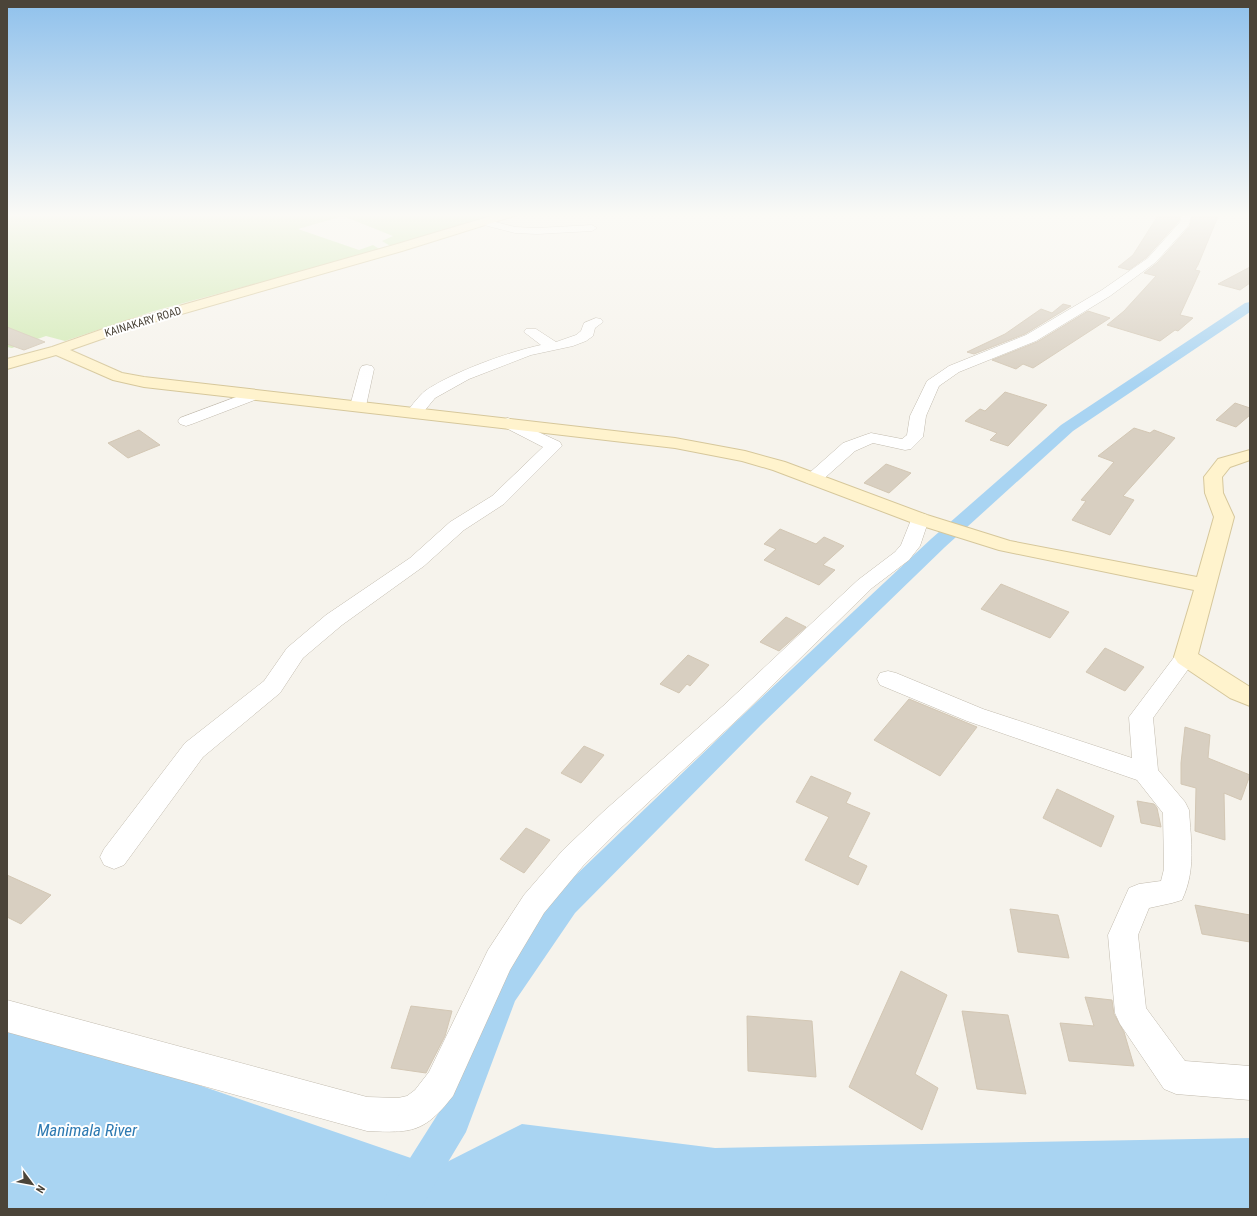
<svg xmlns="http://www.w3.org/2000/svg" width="1257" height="1216" font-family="'Roboto Condensed',sans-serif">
	<rect width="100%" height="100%" fill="#f6f3ec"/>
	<!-- green -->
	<polygon fill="#d2eab5" points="7,214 502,214 392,247 382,241 393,236 343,216 298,229 359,250 373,245 381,250 154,311 65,341 46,336 12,348 7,347"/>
	<!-- water -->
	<polygon fill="#a9d4f2" points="7,1027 80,1044 437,1167 522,1124 715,1148 1250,1138 1250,1209 7,1209"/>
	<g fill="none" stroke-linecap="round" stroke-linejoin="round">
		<!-- canal -->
		<polygon fill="#a9d4f2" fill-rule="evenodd" points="1250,302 1250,312 1073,431 945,547 761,725 575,913 515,1001 466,1132 420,1209 380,1209 386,1196 441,1109 492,982 555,895 745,713 931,539 1061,425 1245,303"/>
	</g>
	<!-- building -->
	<g fill="#d8cfc1" stroke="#d3c7b4">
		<polygon points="1159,214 1180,214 1179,221 1147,257 1129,270 1118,267 1133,255"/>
		<polygon points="1193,214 1219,214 1198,265 1195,270 1200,271 1180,315 1193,318 1178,331 1175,330 1160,341 1107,325 1124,311 1156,276 1144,273 1157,263 1190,226"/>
		<polygon points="1250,267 1250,283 1240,290 1218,284"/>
		<polygon points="1063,304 1071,306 1025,334 974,354 967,352 1005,334 1041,309 1052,313"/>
		<polygon points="1088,311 1110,318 1033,368 1023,364 1016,369 992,360 1037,342"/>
		<polygon points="7,327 45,342 24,350 7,344"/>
		<polygon points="1005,392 1047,405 1008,446 990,440 997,433 965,421 980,409 985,411"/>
		<polygon points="1235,403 1250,408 1250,415 1236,427 1216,420"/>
		<polygon points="1134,428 1150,433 1154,430 1175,438 1123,496 1134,500 1110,535 1072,520 1086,501 1081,500 1114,462 1098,456"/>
		<polygon points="139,430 160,445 128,458 108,443"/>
		<polygon points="886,464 911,473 889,493 864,483"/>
		<polygon points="780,529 816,544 824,537 844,546 823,565 835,570 819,585 764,560 776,549 764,544"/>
		<polygon points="1001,584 1069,612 1050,638 981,609"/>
		<polygon points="786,617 806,627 779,651 760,642"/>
		<polygon points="1105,648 1144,667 1125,691 1086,672"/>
		<polygon points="688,655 709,665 690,686 687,684 679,693 660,684"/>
		<polygon points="909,699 977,727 940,776 874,740"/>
		<polygon points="1185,727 1210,735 1208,758 1250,775 1241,800 1224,793 1225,840 1195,831 1196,788 1181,784 1181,763"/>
		<polygon points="584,746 604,755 581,783 561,773"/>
		<polygon points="811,776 851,793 846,803 870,813 848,857 867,866 858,885 805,860 829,817 796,802"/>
		<polygon points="1057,789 1114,816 1101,847 1043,818"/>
		<polygon points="1137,801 1154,804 1157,808 1161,827 1141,823"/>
		<polygon points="526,828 550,840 524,873 500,859"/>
		<polygon points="7,875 51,895 21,924 7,917"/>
		<polygon points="1195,905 1250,915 1250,942 1202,934"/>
		<polygon points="1010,909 1058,915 1069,958 1018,952"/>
		<polygon points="901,971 947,995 915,1074 938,1088 922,1130 849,1087"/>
		<polygon points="1085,997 1112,1000 1114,1014 1124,1032 1134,1066 1069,1061 1060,1023 1094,1026"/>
		<polygon points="411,1006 452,1011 445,1036 426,1073 391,1068"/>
		<polygon points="962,1011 1008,1015 1026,1094 977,1089"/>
		<polygon points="747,1016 812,1021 816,1077 748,1071"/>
	</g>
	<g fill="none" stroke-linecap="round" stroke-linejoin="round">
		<!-- minor casing -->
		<g stroke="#c2bbae" stroke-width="1">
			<g id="minor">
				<polygon points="1182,214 1192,214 1189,225 1156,262 1110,296 1036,341 959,372 939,386 926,416 923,437 911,449 905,450 873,443 855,451 819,483 813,484 807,483 804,479 807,475 843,443 865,435 871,433 902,439 907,435 910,416 927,381 949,366 1026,335 1102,290 1148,258 1180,222"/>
				<polygon points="484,219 515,227 537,228 592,225 597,228 592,231 537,234 515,233 480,224 479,222 480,220"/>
				<path d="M 596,318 L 601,319 L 603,322 L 595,328 L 593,336 L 586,341 L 573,346 L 531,355 L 469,379 L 435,398 L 421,415 L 415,417 L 409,415 L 407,412 C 412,405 419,396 425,391 C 453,372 508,352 541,345 L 524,332 L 526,329 L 536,329 L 556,342 L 576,335 L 581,331 L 584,323 Z"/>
				<polygon points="367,365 372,366 374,369 366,406 364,409 358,411 352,409 350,406 360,369 362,366"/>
				<polygon points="255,390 260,392 263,395 260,398 192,424 186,426 180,424 178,421 180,418"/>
				<polygon points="508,418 560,442 562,446 504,504 464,530 424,566 342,625 303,658 280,693 203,757 124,865 114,869 104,865 100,857 104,849 185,743 264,681 287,648 326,615 410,558 450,522 492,496 543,447 502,426 500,423 502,420"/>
				<path d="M 920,513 L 927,515 L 929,519 L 920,546 L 909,560 L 872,588 L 739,718 L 622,827 L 583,866 L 544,913 L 510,970 L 453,1096 C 424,1133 412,1133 367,1131 L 7,1032 L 7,1000 L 367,1097 L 398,1098 L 407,1096 L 415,1090 L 429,1072 L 488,950 L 524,895 L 563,850 L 604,811 L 723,706 L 858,580 L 895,552 L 901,545 L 913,515 Z"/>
				<path d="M 1186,649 L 1194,652 L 1197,657 L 1153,718 L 1158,770 L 1185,802 L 1189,810 C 1191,842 1196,870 1182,900 L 1172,903 L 1149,908 L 1138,935 L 1146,1008 L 1185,1061 L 1250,1066 L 1250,1100 L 1176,1094 L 1164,1089 L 1120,1024 L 1115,1013 L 1108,935 L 1129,888 L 1139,884 L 1161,881 L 1164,869 L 1163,813 L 1137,780 L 967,721 L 880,685 L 877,679 L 880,673 L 888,671 L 896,673 L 983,709 L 1132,758 L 1129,717 L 1178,652 Z"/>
			</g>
		</g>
		<!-- secondary casing -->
		<g stroke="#d6c79b" stroke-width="2">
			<polygon id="secondary" points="498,214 515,214 514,216 402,251 136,327 70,350 122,373 144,377 675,438 745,451 785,462 927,515 1010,541 1197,577 1214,517 1205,493 1204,477 1218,459 1250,450 1250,460 1230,467 1222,477 1223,493 1234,517 1198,654 1250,687 1250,706 1230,698 1178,663 1174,657 1194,590 999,550 913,523 773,470 742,461 675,448 144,387 113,380 56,355 7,369 7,359 52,347 126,321 394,245"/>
		</g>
		<!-- minor -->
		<use href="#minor" fill="#fff" fill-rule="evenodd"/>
		<!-- secondary -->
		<use href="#secondary" fill="#fff3cd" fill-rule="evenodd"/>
	</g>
	<!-- sky -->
	<linearGradient id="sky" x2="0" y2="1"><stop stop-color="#8fc1ec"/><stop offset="0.56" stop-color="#fbfaf6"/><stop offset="1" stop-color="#fbfaf6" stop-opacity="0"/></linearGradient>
	<rect width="1257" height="384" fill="url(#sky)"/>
	<g text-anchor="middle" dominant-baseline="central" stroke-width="4" stroke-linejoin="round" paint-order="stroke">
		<!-- far-street labels -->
		<g font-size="11" fill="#4b4439" stroke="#fff">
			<text transform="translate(143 322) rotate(-17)">KAINAKARY ROAD</text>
		</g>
		<!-- near-water labels -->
		<g font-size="17" font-style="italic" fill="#2e7ab2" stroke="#fff">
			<text x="87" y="1130">Manimala River</text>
		</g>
	</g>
	<!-- border -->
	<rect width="1257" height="1216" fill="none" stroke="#4b4439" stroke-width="16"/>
	<!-- north arrow -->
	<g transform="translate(32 1184) rotate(122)" stroke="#ffffff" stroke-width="3" paint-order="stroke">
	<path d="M0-3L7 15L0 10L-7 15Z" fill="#4b4439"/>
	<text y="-6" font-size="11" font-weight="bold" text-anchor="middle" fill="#4b4439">N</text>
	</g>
</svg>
